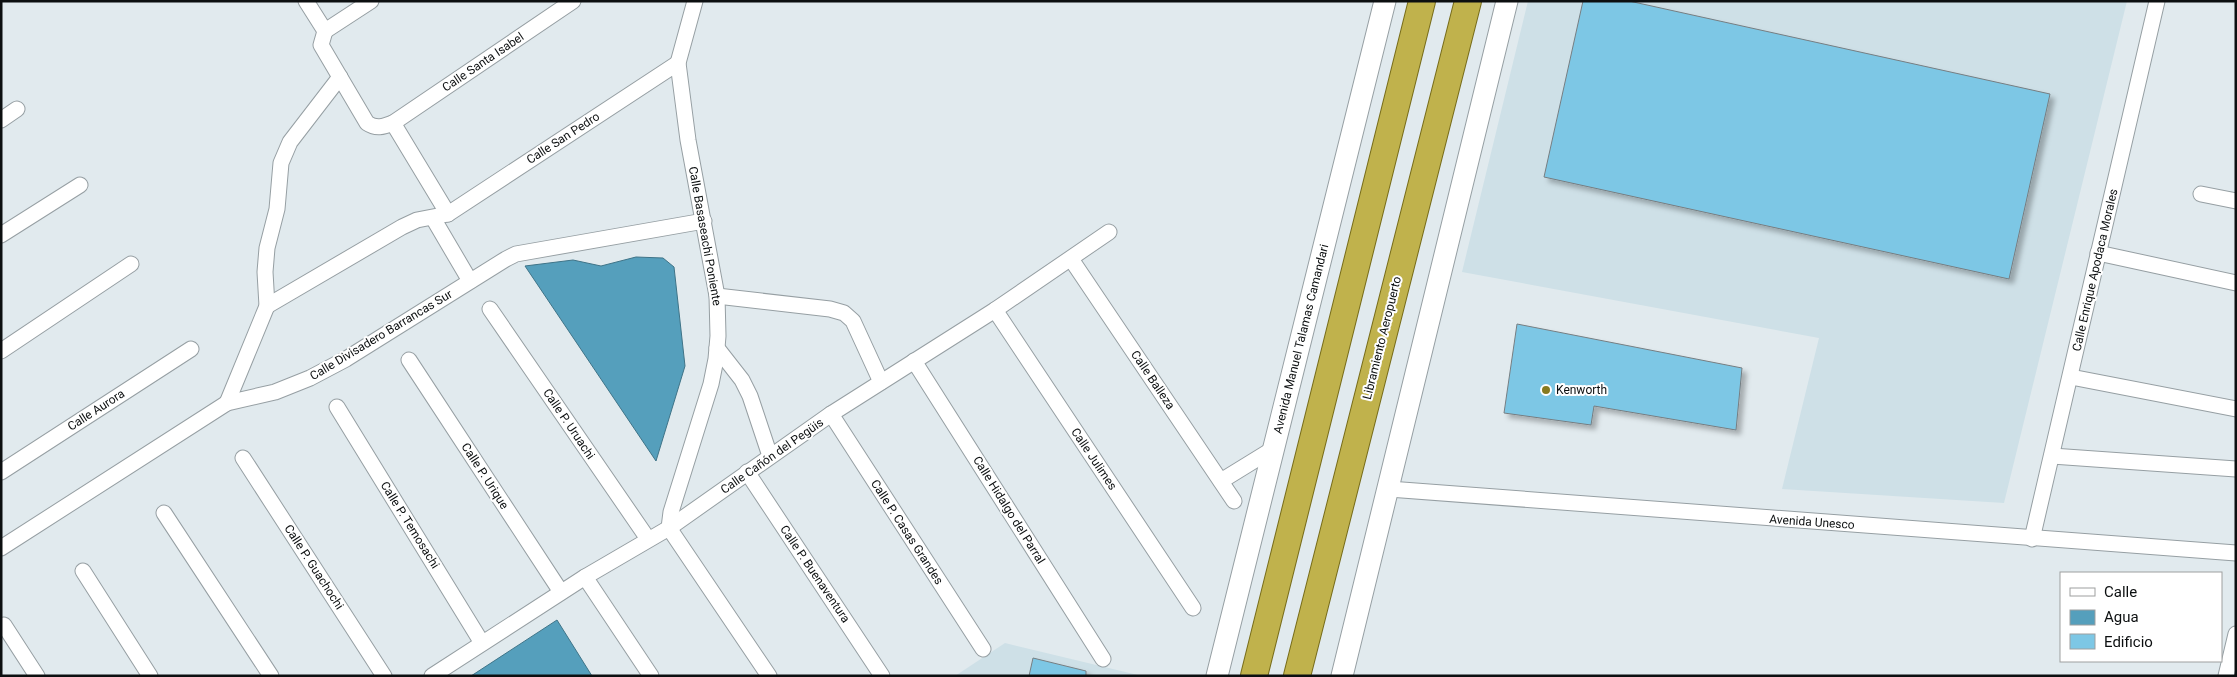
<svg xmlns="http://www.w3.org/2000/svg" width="2237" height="677" font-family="Roboto,sans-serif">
	<defs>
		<filter id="shadow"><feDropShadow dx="4.5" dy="4.5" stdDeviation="2.5" flood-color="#0004"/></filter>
	</defs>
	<rect width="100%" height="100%" fill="#e1eaee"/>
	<!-- built -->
	<g fill="#cee0e7">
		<polygon points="1528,1 2127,1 2004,503 1782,489 1819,338 1462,272"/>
		<polygon points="1005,643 1142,676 955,676"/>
	</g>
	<!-- water -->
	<g fill="#559fbc" stroke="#3f7488">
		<polygon points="636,257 663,258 674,267 685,366 656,461 525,266 573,260 601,266"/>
		<polygon points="557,620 592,676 471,676"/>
	</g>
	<!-- building -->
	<g fill="#7dc7e5" stroke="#767e82" filter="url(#shadow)">
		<polygon points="1583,1 1629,1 2050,94 2009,279 1544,177"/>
		<polygon points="1517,324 1742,368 1736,430 1594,406 1591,425 1504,413"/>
		<polygon points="1033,658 1086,671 1086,676 1029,676"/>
	</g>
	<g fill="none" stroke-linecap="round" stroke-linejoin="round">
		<!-- minor casing -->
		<g stroke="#969fa3" stroke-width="17">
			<g id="minor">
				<polyline points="306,1 325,31"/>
				<polyline points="695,1 678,63 688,140 717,296 718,336 716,359 711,384 671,512 669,528 769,676"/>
				<path d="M 325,31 L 321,45 L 367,123 C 376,129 383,127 393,123 L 573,1"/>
				<polyline points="325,31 371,1"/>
				<polyline points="1,120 17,109"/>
				<polyline points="393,123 448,214"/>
				<polyline points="2201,194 2236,201"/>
				<polyline points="433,218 470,281"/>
				<polyline points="1,235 80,185"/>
				<polyline points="2098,253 2236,283"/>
				<polyline points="1071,259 1234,501"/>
				<polyline points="717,296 830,309 844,313 853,321 881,382"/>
				<polyline points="267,306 402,227 417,220 448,214 678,63"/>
				<polyline points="490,309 648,539"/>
				<polyline points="995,310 1193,608"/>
				<polyline points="717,348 742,380 750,396 770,456"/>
				<polyline points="1,351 131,264"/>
				<polyline points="409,360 561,592"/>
				<polyline points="914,361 1103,659"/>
				<polyline points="2071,377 2236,409"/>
				<polyline points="227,403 267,306 265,272 267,248 277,209 281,163 290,142 340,77"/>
				<polyline points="337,407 482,643"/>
				<polyline points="831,414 983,649"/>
				<polyline points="2052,456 2236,469"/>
				<polyline points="243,458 384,676"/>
				<polyline points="1,472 191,349"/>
				<polyline points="747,472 882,676"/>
				<polyline points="1221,481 1273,449"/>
				<polyline points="1389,489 2236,553"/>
				<polyline points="164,513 271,676"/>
				<polyline points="2032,539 2157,1"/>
				<polyline points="1,548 227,403 275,392 310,378 346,359 506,259 516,254 704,221"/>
				<polyline points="83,571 150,676"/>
				<polyline points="585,577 651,676"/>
				<polyline points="4,625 37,676"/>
				<polyline points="432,676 585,577 669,528 831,414 995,310 1109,232"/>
				<polyline points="2226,676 2236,634"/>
			</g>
		</g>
		<!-- secondary casing -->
		<g stroke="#969fa3" stroke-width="23">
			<g id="secondary">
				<polyline points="1217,676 1385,1"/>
				<polyline points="1342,676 1507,1"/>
			</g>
		</g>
		<!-- trunk casing -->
		<g stroke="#776c1a" stroke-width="28">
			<g id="trunk">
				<polyline points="1254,676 1422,1"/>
				<polyline points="1297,676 1468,1"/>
			</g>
		</g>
		<!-- minor -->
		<use href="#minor" stroke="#fff" stroke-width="15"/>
		<!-- secondary -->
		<use href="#secondary" stroke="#fff" stroke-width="21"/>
		<!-- trunk -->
		<use href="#trunk" stroke="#c0b24c" stroke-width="26"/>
	</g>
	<!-- markers -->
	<circle fill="#877a1f" stroke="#fff" stroke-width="2" cx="1546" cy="390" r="5"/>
	<g text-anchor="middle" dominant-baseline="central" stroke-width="4" stroke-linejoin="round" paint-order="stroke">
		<!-- street labels -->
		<g font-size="12" fill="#0c0f10" stroke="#fff">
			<text transform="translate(483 62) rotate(-34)">Calle Santa Isabel</text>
			<text transform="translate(563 138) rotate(-33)">Calle San Pedro</text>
			<text transform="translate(705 236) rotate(80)">Calle Basaseachi Poniente</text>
			<text transform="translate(2095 270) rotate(-77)">Calle Enrique Apodaca Morales</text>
			<text transform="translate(381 335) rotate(-31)">Calle Divisadero Barrancas Sur</text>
			<text transform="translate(1382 338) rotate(-76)">Libramiento Aeropuerto</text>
			<text transform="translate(1301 339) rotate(-76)">Avenida Manuel Talamas Camandari</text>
			<text transform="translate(1153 380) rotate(56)">Calle Balleza</text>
			<text transform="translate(96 410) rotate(-33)">Calle Aurora</text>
			<text transform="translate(569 424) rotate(56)">Calle P. Uruachi</text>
			<text transform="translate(772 456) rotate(-35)">Calle Cañón del Pegüis</text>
			<text transform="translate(1094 459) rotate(56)">Calle Julimes</text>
			<text transform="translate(485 476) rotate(57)">Calle P. Urique</text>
			<text transform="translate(1009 510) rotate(58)">Calle Hidalgo del Parral</text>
			<text transform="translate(1812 522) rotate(4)">Avenida Unesco</text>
			<text transform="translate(410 525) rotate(58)">Calle P. Temosachi</text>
			<text transform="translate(907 532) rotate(57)">Calle P. Casas Grandes</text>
			<text transform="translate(314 567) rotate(57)">Calle P. Guachochi</text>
			<text transform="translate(815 574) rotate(56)">Calle P. Buenaventura</text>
		</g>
		<!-- poi labels -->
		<g font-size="12" fill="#0c0f10" stroke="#fff" text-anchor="start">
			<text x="1556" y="390">Kenworth</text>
		</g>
	</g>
	<!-- border -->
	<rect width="2237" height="677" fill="none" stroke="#0c0f10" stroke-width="5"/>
	<!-- legend -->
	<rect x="2060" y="572" width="162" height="90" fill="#ffffff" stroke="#9e9f9f"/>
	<rect x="2070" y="588" width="25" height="8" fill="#ffffff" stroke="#9e9f9f"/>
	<text x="2104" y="597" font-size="15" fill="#0c0f10">Calle</text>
	<rect x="2070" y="610" width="25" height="15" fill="#559fbc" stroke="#9e9f9f"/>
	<text x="2104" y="622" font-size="15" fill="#0c0f10">Agua</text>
	<rect x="2070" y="634" width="25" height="15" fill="#7dc7e5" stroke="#9e9f9f"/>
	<text x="2104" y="647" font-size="15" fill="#0c0f10">Edificio</text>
</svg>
